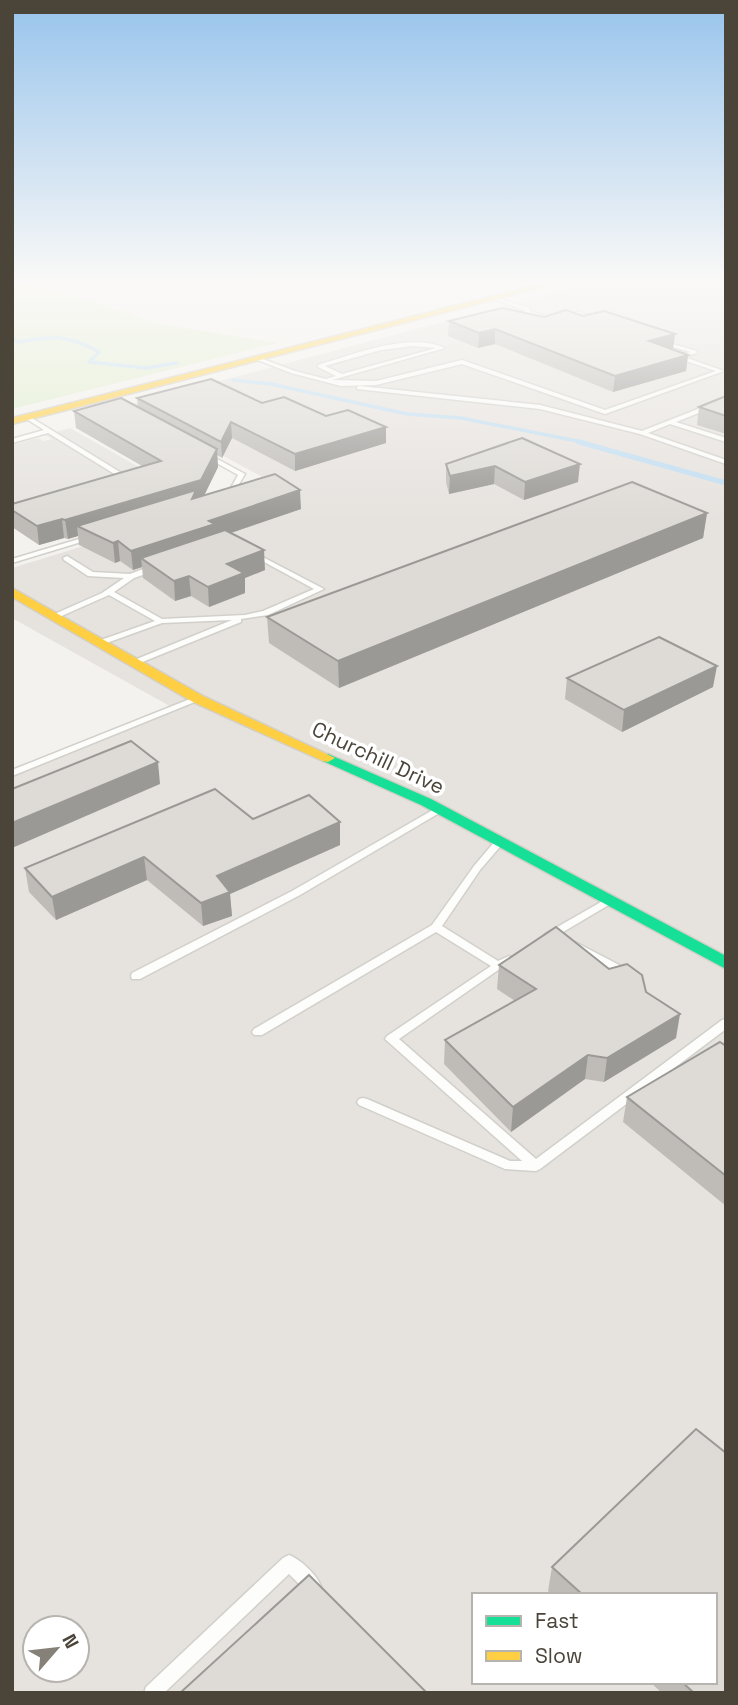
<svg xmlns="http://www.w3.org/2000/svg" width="738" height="1705" viewBox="0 0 738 1705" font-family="'Space Grotesk',sans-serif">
<rect width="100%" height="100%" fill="#f4f2ee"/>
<path fill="#e6e2de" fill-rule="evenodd" d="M590,283h136v1410h-714v-925l163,-59 -163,-91v-50l267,-82 -150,-81zM474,1595h241v87h-241zM35,1628h42v42h-42z"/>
<path fill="#e1eecf" d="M12,283h21l127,41 117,19 -265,66z"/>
<g fill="#e6e3df">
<path d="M70,428l74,42 -125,37 -7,-4v-58l26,-7 6,3 8,-2 -7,-4z"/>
<path d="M383,796l58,35 -8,6 11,7 -241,120 -20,-19 175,-101 -32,-20z"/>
</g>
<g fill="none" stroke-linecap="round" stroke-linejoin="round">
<g stroke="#c0ddf1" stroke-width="3.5">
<path d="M12,336l6,6c35,-6 49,-8 81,10l-10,10 57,6 31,-5"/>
<path d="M233,380l38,4 136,30 54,4 126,25"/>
</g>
<path stroke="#c0ddf1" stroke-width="5" d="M579,442l147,41"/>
<g stroke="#d2d0cb" stroke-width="3">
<g id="lane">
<path d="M493,297l37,11 -1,3 24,8 25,-7 21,7 -3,2 -18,-6 -25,8 -29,-10 1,-3 -32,-11z"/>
<path d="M661,341l36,10v2l-13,4 40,14 -119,43 -143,-50 -86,21 -35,1 -50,-13 -36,-14 5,-1 35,13 31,8 10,-3 -18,-9v-2c37,-11 90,-33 127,-17l-113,32 44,1 86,-21 143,50 111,-39 -39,-13v-2l13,-4 -29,-9zM413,346l23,2 -94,26 -17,-8 56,-16z"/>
<path d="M359,386l181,19 102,26 84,-33v4l-50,20 50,16v4l-56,-18 -22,9 78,27v4l-86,-30 -100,-25 -183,-20v-2z"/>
<path d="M27,415l101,62 1,1 -4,2h-4v-2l-73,-45 -36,10v-4l32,-9 -19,-12 -1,-1z"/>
<path d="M204,454h4l37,20 -13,22 -5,-1 11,-20 -34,-19z"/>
<path d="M89,536l3,2 -1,1 -79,24v-4z"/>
<path d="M253,552l71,37 -56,26 -27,4v3l-106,43 -4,-2 1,-2 100,-41 -70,3 -61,22 -4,-2 1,-2 57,-20 -46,-26 -52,23h-6l-1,-2 52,-23 22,-15 -36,-2 -24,-16 -1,-2 4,-2 26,16 37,2 21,-8h6v4l-23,8 -20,14 48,27 83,-4 18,-4 51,-22 -63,-34v-2z"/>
<path d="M195,697h3l4,2 -190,77v-6z"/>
<path d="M438,807l5,3 -2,2 -141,83 -160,84h-8l-1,-3 1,-3 160,-82z"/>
<path d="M499,839l5,3 -24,28 -38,56 56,35 11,-5 5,3 -115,80 137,120 186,-139 4,-1v10l-186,140 -4,2 -31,-2 -146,-64 -2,-3 2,-3 4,-1 4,1 143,62h12l-137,-122 2,-3 104,-70 -55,-34 -174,103h-8l-2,-3 2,-3 178,-104 42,-59 22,-26z"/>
<path d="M608,898l5,3 -1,2 -59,35 -4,1 -5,-3 1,-2z"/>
<path d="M575,942l52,27 1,3 -1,3h-8l-48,-28 -1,-2z"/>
<path d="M289,1555c12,5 27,19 32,31l-2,6 -6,2 -6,-2 -18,-18 -125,119h-20l2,-6 137,-129z"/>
</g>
</g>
<g stroke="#d3cfc5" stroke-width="3">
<path id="fast" d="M328,754l103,45 295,157v13l-305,-164 -98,-44 -2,-3z"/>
</g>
<g stroke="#d3cfc5" stroke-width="3">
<g id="slow">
<path d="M545,283h13l-546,141v-6z"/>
<path d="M12,588l191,108 132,62 -7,4 -5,-1 -130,-59 -181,-105z"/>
</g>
</g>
<use href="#lane" fill="#fdfdfc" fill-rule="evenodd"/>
<use href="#fast" fill="#16e098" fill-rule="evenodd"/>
<use href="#slow" fill="#ffcf43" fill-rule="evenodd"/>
</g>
<g fill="#bfbcb8">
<path d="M583,316l92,18 -2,15 15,6 -2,16 -73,21 -118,-48 -17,4 -30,-12 1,-15z"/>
<path d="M726,396v38l-29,-9 2,-18z"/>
<path d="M137,398l125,5 124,24v16l-91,28 -63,-33 -10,20 -5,-3 1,12 -14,28 97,14 -70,24 34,37 -20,8v15l-36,14 -18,-11 -16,5 -32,-23 -1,-11 -9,3 -13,-9 -5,2 -36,-18 -1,-9 -10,3 -4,-1 -25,7 -27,-18v-23l130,-38 -66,-38 -2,-17 64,-4z"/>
<path d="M522,438l56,44 -54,18 -30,-16 -45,10 -3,-12v-18z"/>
<path d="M707,513l-4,25 -364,150 -70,-45 -2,-26z"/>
<path d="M567,678l146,9 -91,45 -57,-33z"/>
<path d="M253,819l87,3v23l-110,49 2,22 -29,10 -56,-46 -91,40 -27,-28 -4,-24z"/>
<path d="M499,965l110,4 37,23 30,46 -72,44 -19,-3 -74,53 -67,-68 1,-24 70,-39 -18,-12z"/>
<path d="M726,1046v160l-103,-84 4,-25z"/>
<path d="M696,1429l30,24v240h-64l-12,-11h65v-87h-163l-4,-4 4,-24z"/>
</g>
<g fill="#9b9996">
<path d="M495,329v15l-17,4 1,-15z"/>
<path d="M675,334l-2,15 -24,-8z"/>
<path d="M688,355l-2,16 -73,21 2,-16z"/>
<path d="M231,422l1,16 -10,20 -1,-16z"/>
<path d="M386,427v16l-91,28v-17z"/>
<path d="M217,449l1,18 -15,31 -126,28 1,10 -10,3 -3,-19z"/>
<path d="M580,464l-2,18 -54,18 1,-18z"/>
<path d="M495,466l-1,18 -45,10 1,-18z"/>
<path d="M300,490l1,19 -85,29 -75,20 1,9 -9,3 -2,-19 78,-30z"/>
<path d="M707,513l-4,25 -364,150 -1,-27z"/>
<path d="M62,519l2,19 -25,7 -2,-19z"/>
<path d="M118,541l2,20 -5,2 -2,-20z"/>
<path d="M264,550l1,20 -20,8v15l-36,14 -1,-20 19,-23z"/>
<path d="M189,576l2,20 -16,5 -1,-20z"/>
<path d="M717,666l-4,21 -91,45 2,-22z"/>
<path d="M158,762l2,22 -148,64v-25z"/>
<path d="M340,822v23l-110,49 2,22 -29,10 -2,-23 16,-27z"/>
<path d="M144,857l3,23 -91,40 -4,-23z"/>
<path d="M680,1014l-4,24 -72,44 3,-24z"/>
<path d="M588,1055l-3,24 -74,53 2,-25z"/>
</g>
<g fill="#dedbd6" stroke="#9b9996" stroke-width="2">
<path d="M502,308l42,9 22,-7 17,6 21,-5 71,23 -26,7 39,14 -73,21 -120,-47 -16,4 -30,-12z"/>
<path d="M211,379l51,24 22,-6 42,19 22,-6 38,17 -91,27 -64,-32 -10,20 -84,-44z"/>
<path d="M726,396v20l-27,-9z"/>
<path d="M121,398l96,51 -16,31 -136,40 -3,-1 -25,7 -25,-16v-6l149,-43 -87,-50z"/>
<path d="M522,438l58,26 -55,18 -30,-16 -45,10 -4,-12z"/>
<path d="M275,474l25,16 -91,31 6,3 -84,27 -13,-10 -5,2 -36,-17 119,-36 -4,9z"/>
<path d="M632,482l75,31 -369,148 -71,-44z"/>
<path d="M225,530l39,20 -37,14 17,9 -36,14 -19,-11 -15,5 -33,-23z"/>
<path d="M659,637l58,29 -93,44 -57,-32z"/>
<path d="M131,741l27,21 -146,61v-34z"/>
<path d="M215,789l38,30 56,-24 31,27 -123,54 13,16 -29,11 -57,-46 -92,40 -27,-29z"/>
<path d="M556,927l53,42 18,-5 15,11 4,17 34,22 -73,44 -19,-3 -75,52 -68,-67 91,-51 -37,-24z"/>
<path d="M720,1042l6,4v130l-99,-79z"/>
<path d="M696,1429l30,24v240h-32l-12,-11h33v-87h-132l-31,-28z"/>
<path d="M309,1575l118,118h-247z"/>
</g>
<linearGradient id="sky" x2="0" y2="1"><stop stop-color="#98c4ec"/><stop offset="0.54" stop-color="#faf9f7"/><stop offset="1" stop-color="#faf9f7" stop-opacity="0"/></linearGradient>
<rect width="738" height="522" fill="url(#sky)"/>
<g text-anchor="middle" stroke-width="7" stroke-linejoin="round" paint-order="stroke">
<g font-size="21" fill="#4b4439" stroke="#fff">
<text transform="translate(378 758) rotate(25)" y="7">Churchill Drive</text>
</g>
</g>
<rect width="738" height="1705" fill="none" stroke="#4b4439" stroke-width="28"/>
<rect x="472" y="1593" width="245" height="91" fill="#ffffff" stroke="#b7b4b0" stroke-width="2"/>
<rect x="486" y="1616" width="35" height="10" fill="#16e098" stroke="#b7b4b0" stroke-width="2"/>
<text x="535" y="1628" font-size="21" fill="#4b4439">Fast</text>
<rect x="486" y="1651" width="35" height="10" fill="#ffcf43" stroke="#b7b4b0" stroke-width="2"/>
<text x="535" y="1663" font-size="21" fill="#4b4439">Slow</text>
<g transform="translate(56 1649) rotate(62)"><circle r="33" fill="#ffffff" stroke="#b7b4b0" stroke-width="2"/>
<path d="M0-5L12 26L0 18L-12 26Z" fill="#868178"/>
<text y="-10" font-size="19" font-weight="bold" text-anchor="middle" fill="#4b4439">N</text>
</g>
</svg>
